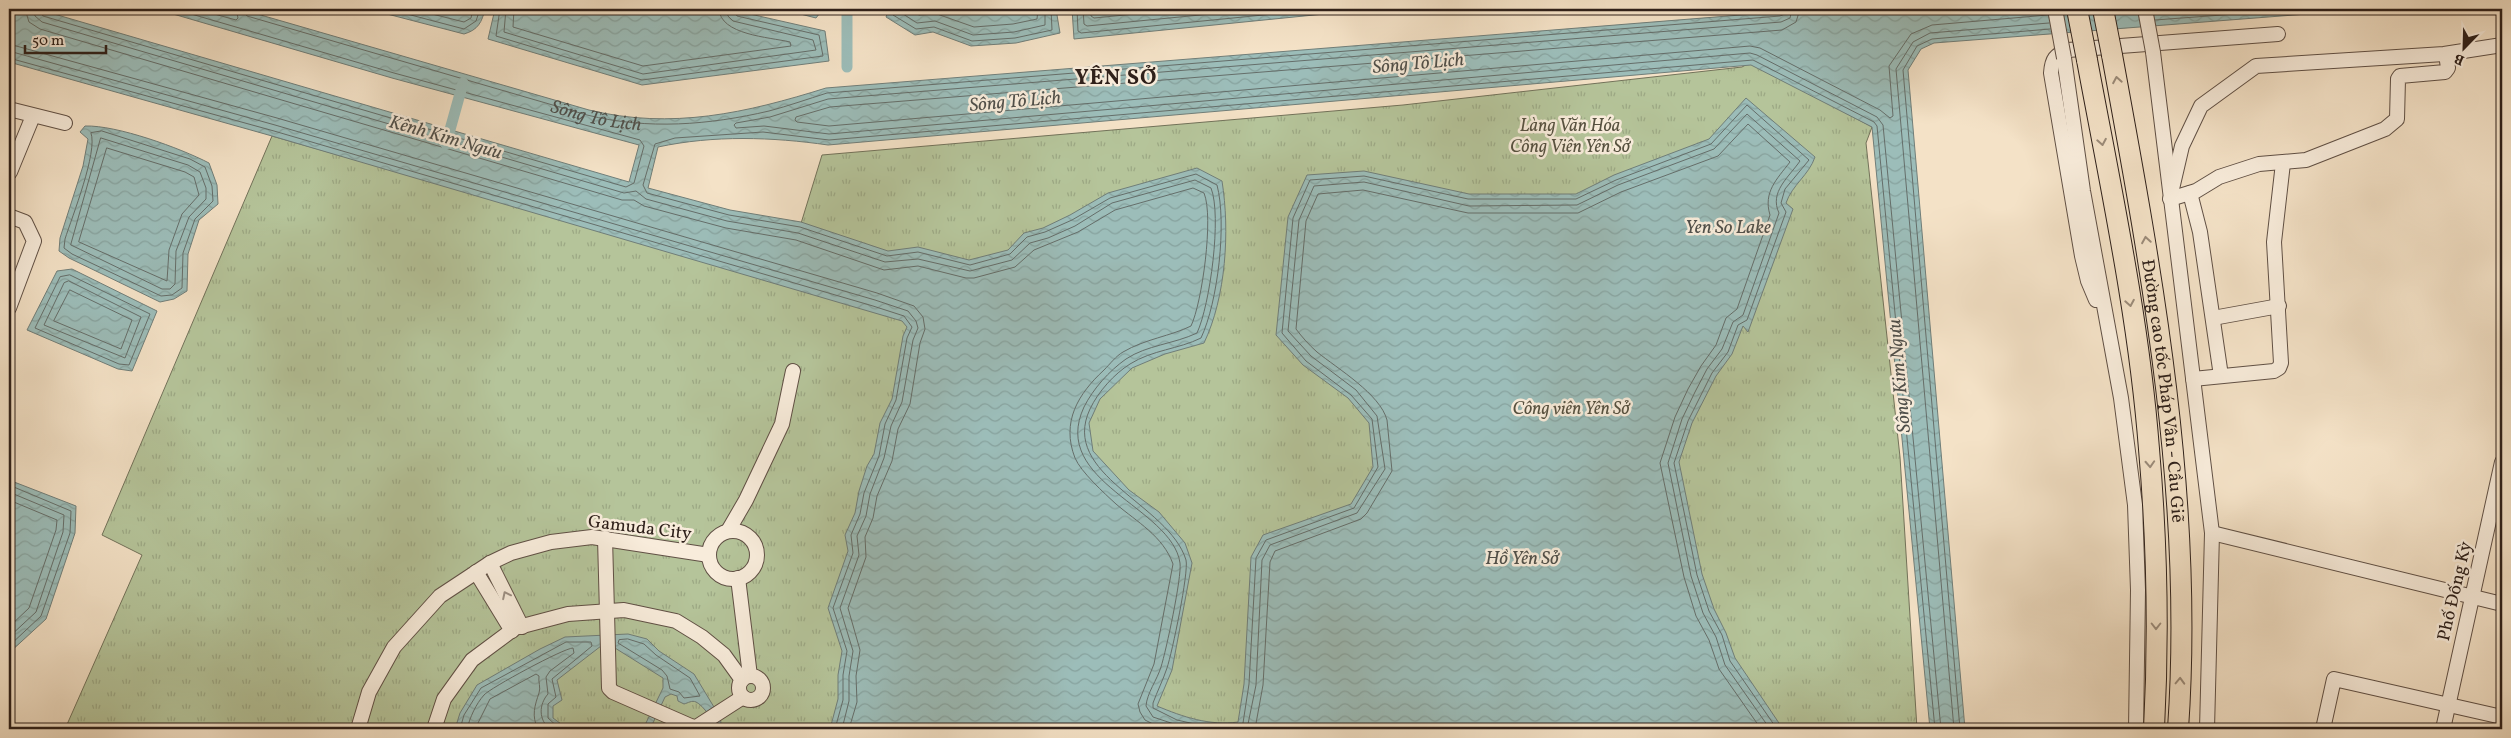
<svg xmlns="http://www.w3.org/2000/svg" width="2511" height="738" viewBox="0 0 2511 738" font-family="Vollkorn,serif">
<defs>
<pattern id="grass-tufts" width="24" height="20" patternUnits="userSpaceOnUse" patternTransform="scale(1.25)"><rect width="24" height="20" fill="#b5c49a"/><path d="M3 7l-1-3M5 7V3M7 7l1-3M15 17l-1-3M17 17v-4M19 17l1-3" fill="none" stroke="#9ca884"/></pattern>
<pattern id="water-waves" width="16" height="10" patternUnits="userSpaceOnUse" patternTransform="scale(1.25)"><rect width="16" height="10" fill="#9cbdb9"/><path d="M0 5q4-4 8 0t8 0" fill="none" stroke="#87a29e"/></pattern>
</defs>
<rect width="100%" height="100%" fill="#f4e2c7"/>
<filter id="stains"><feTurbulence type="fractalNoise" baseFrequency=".004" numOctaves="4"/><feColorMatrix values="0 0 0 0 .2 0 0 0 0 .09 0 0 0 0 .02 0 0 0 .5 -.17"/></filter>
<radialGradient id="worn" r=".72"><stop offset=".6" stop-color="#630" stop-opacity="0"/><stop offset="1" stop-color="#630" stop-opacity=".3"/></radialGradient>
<path fill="url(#grass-tufts)" stroke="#72725a" d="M1751,62l121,65 -6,16 34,314 17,272h-1852l77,-174 -40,-20 170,-399 511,146 39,-127 581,-50 339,-38z"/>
<g fill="url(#water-waves)" stroke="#707e79">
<path d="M9,9h28l592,173 10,-37 -247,-67 -236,-69h84l349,101c83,20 157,3 237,-22l990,-79h555l-437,34 -13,6 -13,21 57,659h-35l-58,-602 -121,-62 -923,80c-56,-8 -114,-10 -170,2l-10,41 82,22 71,12 87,29 30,-4 51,13 39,-10 16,-17 19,-5 27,-13 38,-22 89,-25 25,13c8,50 4,116 -18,162l-39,11 -33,14 -32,31 -11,24 4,28 36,39 30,22 26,31 7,20 -20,107 -15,36c26,11 53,20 81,16l6,-38 7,-127 12,-22 88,-31 22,-37 -4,-44 -21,-25 -45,-33 -27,-30 12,-118 19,-42 57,-4 105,23h107l38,-19 95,-36 37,-41 69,59c-6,18 -23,28 -29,46l7,6 -45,123 -5,-6 -11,28 -16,22 -24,47 -13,39 23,112 12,35 12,24 9,25 48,71h-953l8,-30v-24l4,-24 -14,-43 20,-57 -3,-16 10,-22 4,-22 8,-25 7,-12 6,-31 12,-24 11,-63 4,-9 -5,-6 -630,-185 -263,-74z"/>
<path d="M368,9h117c-3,13 -7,21 -21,25z"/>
<path d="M495,9h233l97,22 4,30 -187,24 -154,-46z"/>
<path d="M781,9h42l-7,9z"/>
<path d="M889,9h167l4,24 -44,10 -45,3 -38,-14 -18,3 -29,-18z"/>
<path d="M1072,9h302l-300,30z"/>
<path d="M85,126c32,-1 95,22 124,37l8,22 1,19 -19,16 -11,34 -1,37 -13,8 -14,3 -91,-44 -10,-7 1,-13 23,-72 5,-27 -8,-7z"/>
<path d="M72,269l85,42 -25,60 -14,-2 -91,-39 30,-59z"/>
<path d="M9,480l67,26 -1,27 -29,86 -37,34z"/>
<path d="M628,634l19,5 12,12 35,23 26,43 2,12h-7c0,-7 -12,-24 -19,-27 -4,-2 -8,1 -12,2l-6,-3 -1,-5 -6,-2 -6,3 -13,28 1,4h-10l20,-41v-10l-48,-30 -14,-2 -44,34 5,20 -9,6v12l15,11h-113l5,-16 17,-28 63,-36 25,-12z"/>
</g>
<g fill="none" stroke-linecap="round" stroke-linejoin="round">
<g stroke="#656e6a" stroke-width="1">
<path d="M25,9l4,13 11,7 582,171h12l10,6 82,22 70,12 88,30 34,-4 48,12h8l41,-11 19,-17 44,-18 37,-22 78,-22 11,5c10,24 -2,110 -13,133 -20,10 -46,13 -68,26 -7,4 -13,12 -19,18 -26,24 -43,52 -29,88 6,14 29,35 41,46 21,18 47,32 57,60l-19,100 -16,40 2,8 5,8 18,9"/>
<path d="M33,9l2,7 7,6 582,171 12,-2 10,8 81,22 71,12 87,29 33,-3 52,12 42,-11 18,-17 18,-5 27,-12 37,-23 83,-23 16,8c11,28 -1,117 -14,145 -23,11 -50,12 -71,26 -17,12 -33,30 -42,48 -35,75 88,100 96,156 2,14 -14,88 -19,104 -4,13 -14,26 -15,39l7,11 36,12"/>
<path d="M39,9l4,7 583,171 8,-4 10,-37 -4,-6 -246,-67 -220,-64"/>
<path d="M196,9l40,11 2,-2 -2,-9"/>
<path id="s1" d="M242,9l5,7 340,99c61,15 122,10 182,-4 19,-5 39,-12 58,-18l953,-77 5,-2 1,-5"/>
<path d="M388,9l76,20 12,-8 4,-12"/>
<path d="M412,9l52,13 7,-4 2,-9"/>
<path d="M500,9l-4,27 146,44 181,-24 -4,-21 -82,-19 -4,-7"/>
<path d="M506,9l-2,23 139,42 173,-24 -3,-10 -80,-19 -5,-5 -2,-7"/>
<path d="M514,9l-1,18 130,39 148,-20 -1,-4c-21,-5 -70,-7 -71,-33"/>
<path d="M893,9v6l23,14 18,-2 38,14 43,-3 37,-8 -1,-21"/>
<path d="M899,9l1,3 17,11 18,-2 38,14 41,-3 31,-7v-16"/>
<path d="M909,9l10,6 18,-1 37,13 39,-3 24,-5 1,-10"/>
<path d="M1077,9l1,22 3,2 243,-24"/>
<path d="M1083,9l1,15 3,2 175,-17"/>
<path d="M1091,9v7l3,2 93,-9"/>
<path d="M1792,9l-2,9 -9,4 -953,77 -58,18 -34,6 -2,2 2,3 28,-2 65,8 921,-81 7,2 120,62 6,8 58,604"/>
<path d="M1800,9l-4,13 -14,8 -952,77 -34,10 -1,3 2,2 32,4 921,-80 10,2 120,62 10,8 3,-2 -4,-50 22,-32 21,-9 116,-10"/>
<path d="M2154,14l67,-5"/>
<path d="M2155,20l148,-11"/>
<path d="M9,44l268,74 600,175 37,13 9,11 2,12 -5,14 -10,61 -12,25 -6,32 -15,35 -4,22 -8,19 1,20 -18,51 12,42 -4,26 1,26 -8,27"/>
<path d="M9,51l266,74 600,175 33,11 8,10 2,7 -5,12 -11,62 -11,24 -7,32 -14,36 -4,22 -9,20 2,19 -19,53 13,43 -4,25v25l-7,28"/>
<path d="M9,58l265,73 599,175 31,10 8,11 -5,11 -11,62 -11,24 -6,32 -15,37 -4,21 -9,21 2,18 -20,55 14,43 -4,24v25l-8,29"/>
<path d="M102,131l88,28 15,8 7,19 1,15 -18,18 -12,34 -1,35 -10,7 -11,1 -89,-42 -8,-6 1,-9c7,-22 33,-87 26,-106z"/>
<path d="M101,138l87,27 12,7 6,16v11l-17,18 -13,34 -1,33 -5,5h-8l-91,-44z"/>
<path d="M107,148l78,24 9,5 5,18 -17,19 -13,36 -2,31 -88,-39z"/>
<path d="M70,275l80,39 -21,51 -10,-1 -84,-36 25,-51z"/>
<path d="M69,281l72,36 -16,41 -81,-33 20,-42z"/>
<path d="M70,290l62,30 -11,29 -67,-28z"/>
<path d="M9,485l62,26 -1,22 -29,83 -32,30"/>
<path d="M9,492l55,23 -1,17 -27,80 -27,25"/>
<path d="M9,500l48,20 -1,10 -27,78 -20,19"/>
<path d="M628,639l16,5 12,11 34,23 10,18 -16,2 -5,-6 -9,-3 -3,-13 -5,-6 -44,-27 1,-3z"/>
<path d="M460,729l4,-14 17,-27 85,-46h25l1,4 -40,33 4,18 -8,7v14l12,11"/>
<path d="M467,729c3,-12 9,-25 17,-34 6,-7 80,-47 89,-47l1,5 -24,18 -4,6 2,17c-9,10 -10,26 2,35"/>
<path d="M475,729l15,-30 46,-25 3,2c-1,5 2,12 0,17 -4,12 -8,23 -1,36"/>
<path d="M1217,729l-40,-9 -24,-12v-5c4,-11 10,-23 14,-35 5,-15 22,-96 19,-108 -17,-56 -127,-85 -96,-151 8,-17 24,-35 40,-45 22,-14 49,-15 71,-26 17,-36 26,-115 16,-153l-21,-11 -86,24 -38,22 -27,12 -18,5 -17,17 -40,11 -52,-13 -31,4 -87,-29 -71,-12 -82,-22 -4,-8 12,-41 20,-6 88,-6 66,8 924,-80 121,62 3,4 58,603"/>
<path d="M1225,729l14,-2 4,-4 6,-39 7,-126 10,-18 88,-32 24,-41 -6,-48 -21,-24 -45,-34 -24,-28 11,-115 17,-38 54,-4 104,23h108l40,-19 95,-36 36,-39 62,55 -24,29 -4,14 5,9 -39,108 -9,5 -10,27 -16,21 -24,48 -14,42 23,112 12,36 13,24 8,26 47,68"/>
<path d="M1247,729l9,-44 6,-125 8,-15 87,-32 28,-44 -8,-53 -21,-26 -45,-34 -23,-25 11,-111 15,-34 50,-4 105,24 108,-1 41,-20 96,-36 33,-35 53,47c-11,16 -31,31 -21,52l-36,102 -10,7 -11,27 -15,20 -12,23 -13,27 -14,44 23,113 12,37 13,24 9,28 45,64"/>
<path d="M1255,729l8,-44 7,-123 5,-11 86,-32 6,-6 25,-42 -5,-51c-7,-26 -49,-51 -70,-68 -8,-7 -15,-15 -21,-23l10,-108 12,-27 45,-4 105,23h110l43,-21 97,-36 30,-32 42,38c-13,17 -27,30 -20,53l-33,94 -11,9 -10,27 -15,21 -13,23 -13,28 -15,46 24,114 12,39 13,24 10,29 42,60"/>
<path d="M1954,729l-58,-660 17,-27 17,-9 119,-10"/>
<path d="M1960,729l-57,-659 14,-24 15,-7 118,-10"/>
</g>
<g stroke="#9cbdb9" stroke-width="11">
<path d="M847,67v-58"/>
<path d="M446,144l17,-61"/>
</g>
<g stroke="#605045" stroke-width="16">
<g id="minor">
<path d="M2153,52l59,481 -5,196"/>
<path d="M2064,58l19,133 38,207 14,107 3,85 -2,139"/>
<path d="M9,109l56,14"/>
<path d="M10,172l23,-56"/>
<path d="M2172,189l10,-43 19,-40 55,-40 188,-12 58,-9"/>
<path d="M2190,193l10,39 21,144"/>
<path d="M2170,199l26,-8 23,-14 40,-13 47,-4 79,-31 12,-10 1,-40 2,-3 45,-4 3,-4 -2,-14"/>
<path d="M9,216l16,6 9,19 -25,67"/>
<path d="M2096,300l-8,-19 -6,-25 -31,-183c1,-14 4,-18 17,-23l210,-16"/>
<path d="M2213,318l66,-12"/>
<path d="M2193,379l81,-8 5,-3 2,-5 -7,-121 9,-79"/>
<path d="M728,531l18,-31 36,-76 11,-53"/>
<circle cx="733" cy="555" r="24"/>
<path d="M2212,533l290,71"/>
<path d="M605,538l4,150 4,4 80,35 5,-1 45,-29"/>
<path d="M490,563l32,64"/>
<path d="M476,572l36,59"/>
<path d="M738,578l12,98"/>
<circle cx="751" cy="688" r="12"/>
<path d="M358,729l11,-37 25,-45 46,-51 50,-33 21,-10 40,-11 41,-5 117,18"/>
<path d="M434,729l10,-30 28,-39 43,-32 53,-14 56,-4 52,11 26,16 22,18 18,25"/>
<path d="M2323,729l11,-50 168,38"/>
<path d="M2443,729l59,-267"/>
</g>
</g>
<g stroke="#2e201a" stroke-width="22">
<g id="highway">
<path id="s2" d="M2112,55c41,223 82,447 66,674"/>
<path d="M2087,60c24,129 52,259 62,389 8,93 10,187 5,280"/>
</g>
</g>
<use href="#minor" stroke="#f8ecdb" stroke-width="14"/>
<use href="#highway" stroke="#f4e2c7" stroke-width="20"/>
<g stroke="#605045" stroke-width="16" stroke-linecap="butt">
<g id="minor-bridge">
<path d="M2055,9l9,49"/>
<path d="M2145,9l8,43"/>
</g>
</g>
<g stroke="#2e201a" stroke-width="22" stroke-linecap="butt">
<g id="highway-bridge">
<path d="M2077,9l10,51"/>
<path d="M2103,9l9,46"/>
</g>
</g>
<use href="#minor-bridge" stroke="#f8ecdb" stroke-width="14"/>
<use href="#highway-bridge" stroke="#f4e2c7" stroke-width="20"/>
</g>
<defs><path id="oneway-chevron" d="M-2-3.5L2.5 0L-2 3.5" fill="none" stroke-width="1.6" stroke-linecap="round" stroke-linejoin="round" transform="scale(1.25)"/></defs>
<g stroke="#9b8b79">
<use href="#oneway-chevron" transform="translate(2117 80) rotate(-100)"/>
<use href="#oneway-chevron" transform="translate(2102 142) rotate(80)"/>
<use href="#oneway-chevron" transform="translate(2146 240) rotate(-99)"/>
<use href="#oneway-chevron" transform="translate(2130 303) rotate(80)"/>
<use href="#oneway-chevron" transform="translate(2150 464) rotate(87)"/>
<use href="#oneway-chevron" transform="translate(2156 626) rotate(90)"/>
<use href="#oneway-chevron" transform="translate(2180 681) rotate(-88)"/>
</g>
<use stroke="#9d9084" href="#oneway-chevron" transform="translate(506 595) rotate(-116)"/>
<g text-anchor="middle" stroke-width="5" stroke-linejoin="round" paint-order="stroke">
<g font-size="18" font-style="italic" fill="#565140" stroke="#f8ecdb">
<text x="1570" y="131">Làng Văn Hóa<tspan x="1570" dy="21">Công Viên Yên Sở</tspan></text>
<text x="1571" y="414">Công viên Yên Sở</text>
</g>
<g font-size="18" fill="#2e201a" stroke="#f8ecdb">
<text dy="6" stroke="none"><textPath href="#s2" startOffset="340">Đường cao tốc Pháp Vân - Cầu Giẽ</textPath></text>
<text transform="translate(640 527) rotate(7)" y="6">Gamuda City</text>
<text transform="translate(2454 591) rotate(-77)" y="6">Phố Đống Kỳ</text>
</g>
<g font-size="19" font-style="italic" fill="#4f4f4a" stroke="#f8ecdb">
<text transform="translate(1418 62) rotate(-5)" y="7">Sông Tô Lịch</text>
<text transform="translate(1015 100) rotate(-5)" y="7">Sông Tô Lịch</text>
<text dy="7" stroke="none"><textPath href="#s1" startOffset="372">Sông Tô Lịch</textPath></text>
<text transform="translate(446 136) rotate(16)" y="7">Kênh Kim Ngưu</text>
<text x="1728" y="233">Yen So Lake</text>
<text transform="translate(1898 376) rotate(-95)" y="7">Sông Kim Ngưu</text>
<text x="1522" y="564">Hồ Yên Sở</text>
</g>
<g font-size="22" font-weight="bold" letter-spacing="1" fill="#2e201a" stroke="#f8ecdb">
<text x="1116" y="84">YÊN SỞ</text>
</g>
</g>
<rect width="2511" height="738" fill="none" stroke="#f4e2c7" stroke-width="30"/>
<rect x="10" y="10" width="2491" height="718" fill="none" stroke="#2e201a" stroke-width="2.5"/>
<rect x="15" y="15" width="2481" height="708" fill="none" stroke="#2e201a"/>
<g transform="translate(2464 48) rotate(203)" stroke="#f8ecdb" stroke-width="4" paint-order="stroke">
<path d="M0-4L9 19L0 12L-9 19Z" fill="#2e201a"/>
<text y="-8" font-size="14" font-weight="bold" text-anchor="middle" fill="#2e201a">B</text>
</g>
<path d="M25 45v8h81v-8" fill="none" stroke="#2e201a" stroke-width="2.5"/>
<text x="32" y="45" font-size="15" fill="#2e201a" stroke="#f8ecdb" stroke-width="4" paint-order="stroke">50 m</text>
<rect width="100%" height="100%" filter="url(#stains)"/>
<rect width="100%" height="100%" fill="url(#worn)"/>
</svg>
